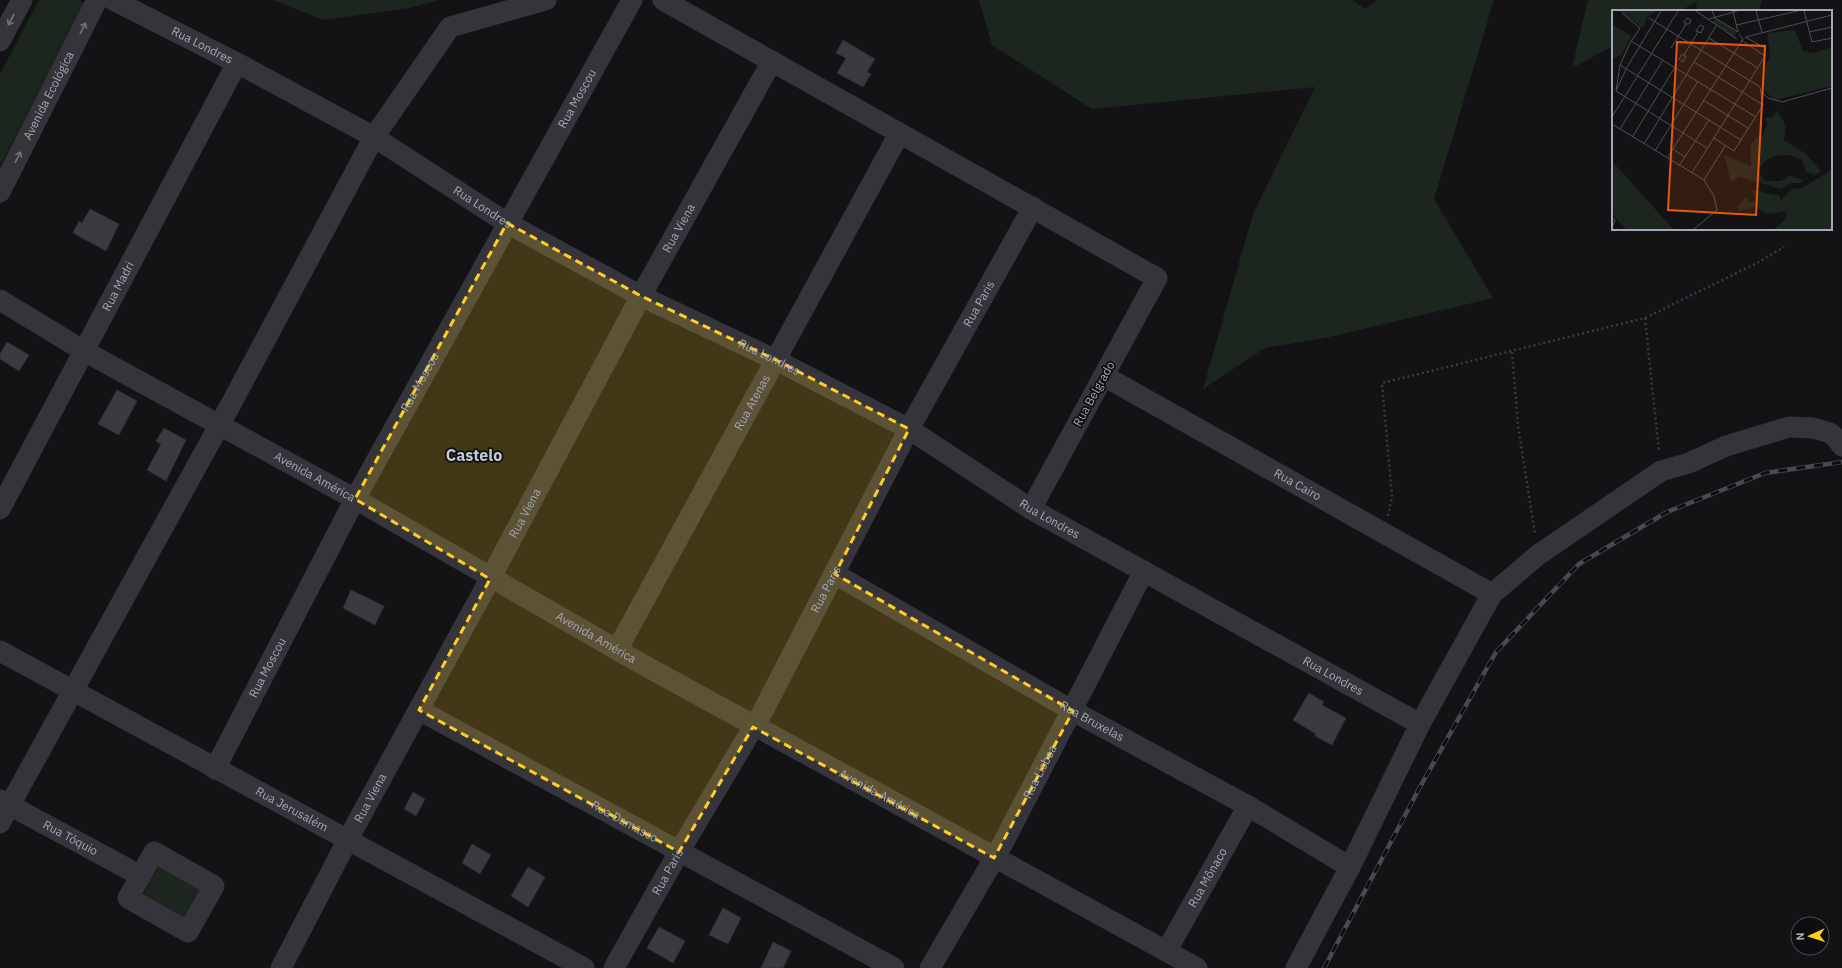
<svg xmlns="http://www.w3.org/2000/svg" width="1842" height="968" viewBox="0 0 1842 968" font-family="'IBM Plex Sans',sans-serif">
<rect width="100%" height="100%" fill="#131315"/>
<g fill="#1d251f">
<path d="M39,0h38l8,3 -85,163v-92z"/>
<path d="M273,0h167l-31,8 -86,12z"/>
<path d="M979,0h373l13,9 13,-9h116l-60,199 59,99 -168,40 -60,10 -62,41 50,-175 62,-127 -223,22 -100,-64z"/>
<path d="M1588,0h174l-3,11h-62l-1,-9 -16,9h-67v35l-41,22z"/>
<path d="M159,866l43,24 -17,30 -43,-24z"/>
</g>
<g fill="#3a3b40" stroke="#2d2d31">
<path d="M843,40l32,19 -8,13 4,2 -8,13 -26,-14 9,-15 -10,-5z"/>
<path d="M90,209l29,15 -13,27 -33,-18 6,-12 3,2z"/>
<path d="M7,342l22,13 -10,16 -19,-12v-5z"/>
<path d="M117,390l20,11 -18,34 -21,-11z"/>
<path d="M164,428l22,12 -20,41 -19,-11 14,-26 -5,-3z"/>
<path d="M351,590l33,16 -9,19 -32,-17z"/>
<path d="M1309,693l15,9 -2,3 24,13 -14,27 -17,-9 1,-2 -23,-14z"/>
<path d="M413,792l12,7 -9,17 -12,-7z"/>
<path d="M472,844l19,11 -11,19 -18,-11z"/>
<path d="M528,867l17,10 -17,30 -17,-11z"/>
<path d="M723,908l18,10 -13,26 -19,-9z"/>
<path d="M659,927l26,14 -12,22 -26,-15z"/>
<path d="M773,942l18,9 -8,17h-22z"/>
</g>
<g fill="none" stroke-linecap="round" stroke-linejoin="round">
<g stroke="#3a3b41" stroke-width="2.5" stroke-dasharray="2 3" stroke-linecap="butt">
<path d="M1645,318l14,134"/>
<path d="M1512,352l6,74 17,108"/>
<path d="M1388,516l4,-19 -10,-114 263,-65 112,-55 27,-16"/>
</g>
<g stroke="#34343a" stroke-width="21">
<path id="s1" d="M113,0l124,63 137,74 133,86 134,73 135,64 133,69 122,80 389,215"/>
<path d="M663,0l494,278 -126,231"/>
<path d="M0,41l22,-41"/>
<path id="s2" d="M0,192l97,-192"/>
<path id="s3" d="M0,300l84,51 271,148 285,164 557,305"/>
<path id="s4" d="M1104,376l388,218"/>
<path id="s5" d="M0,509l237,-446"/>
<path id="s6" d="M835,574l238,137 175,95 102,61"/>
<path id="s7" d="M617,650l282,-516"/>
<path id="s8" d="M0,651l584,317"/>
<path id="s9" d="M419,710l475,258"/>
<path id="s10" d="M215,769l140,-270 277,-499"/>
<path id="s11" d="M0,800l141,76"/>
<path d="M0,823l231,-419 143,-267 76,-110 96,-27"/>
<path d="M154,852l60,34 -26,46 -60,-34z"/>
<path id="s12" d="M1167,950l81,-144"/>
<path id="s13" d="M281,968l66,-127 143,-262 151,-283 131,-235"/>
<path id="s14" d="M614,968l65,-116 84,-141 146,-282 124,-222"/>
<path id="s15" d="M930,968l72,-123 142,-274"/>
<path d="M1296,968l54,-101 70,-143 72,-130 46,-39 123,-84 28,-8 37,-17 63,-19 24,1 17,5 6,5 6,8"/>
</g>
<g stroke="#484a51" stroke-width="4.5">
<path id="rail" d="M1324,968l96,-181 76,-135 83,-88 88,-52 98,-39 77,-11"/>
</g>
<use href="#rail" stroke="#0e0e10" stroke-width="3" stroke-dasharray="9" stroke-linecap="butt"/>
</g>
<defs><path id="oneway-shaft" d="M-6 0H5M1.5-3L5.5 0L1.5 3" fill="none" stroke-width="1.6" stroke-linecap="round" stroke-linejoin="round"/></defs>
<g stroke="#71737f">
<use href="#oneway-shaft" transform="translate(11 20) rotate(118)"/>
<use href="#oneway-shaft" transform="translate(83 28) rotate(-63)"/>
<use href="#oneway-shaft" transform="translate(18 157) rotate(-63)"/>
</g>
<path fill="#ffce21" fill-opacity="0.2" stroke="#ffce21" stroke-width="3" stroke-dasharray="8 5" stroke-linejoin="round" d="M507,223l134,73 135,64 133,69 -74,145 238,137 -79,147 -241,-131 -74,125 -260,-142 71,-131 -135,-80z"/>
<g text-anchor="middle" stroke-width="3.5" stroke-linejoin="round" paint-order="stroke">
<g font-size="12" fill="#a3a7b7" stroke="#0e0e10">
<text dy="4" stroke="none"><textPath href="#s1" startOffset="100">Rua Londres</textPath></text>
<text dy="4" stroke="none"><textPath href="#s2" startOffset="108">Avenida Ecológica</textPath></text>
<text dy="4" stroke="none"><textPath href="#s10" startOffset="762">Rua Moscou</textPath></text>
<text dy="4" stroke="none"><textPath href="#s1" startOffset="424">Rua Londres</textPath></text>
<text dy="4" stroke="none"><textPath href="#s13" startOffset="840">Rua Viena</textPath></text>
<text dy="4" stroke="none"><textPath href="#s5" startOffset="252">Rua Madri</textPath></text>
<text dy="4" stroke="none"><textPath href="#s14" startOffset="758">Rua Paris</textPath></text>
<text dy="4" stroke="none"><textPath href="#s1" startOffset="748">Rua Londres</textPath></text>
<text dy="4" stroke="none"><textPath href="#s10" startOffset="438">Rua Moscou</textPath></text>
<text transform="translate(1094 394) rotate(-61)" y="4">Rua Belgrado</text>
<text dy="4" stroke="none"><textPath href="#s7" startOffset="282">Rua Atenas</textPath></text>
<text dy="4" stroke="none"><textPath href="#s3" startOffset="361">Avenida América</textPath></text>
<text dy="4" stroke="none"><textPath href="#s4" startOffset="222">Rua Cairo</textPath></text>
<text dy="4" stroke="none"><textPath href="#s13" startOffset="516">Rua Viena</textPath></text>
<text dy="4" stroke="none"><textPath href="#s1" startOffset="1072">Rua Londres</textPath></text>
<text dy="4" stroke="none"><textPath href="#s14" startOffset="434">Rua Paris</textPath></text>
<text dy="4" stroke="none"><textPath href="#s3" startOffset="685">Avenida América</textPath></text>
<text dy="4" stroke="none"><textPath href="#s10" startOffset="114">Rua Moscou</textPath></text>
<text dy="4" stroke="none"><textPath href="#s1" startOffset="1396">Rua Londres</textPath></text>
<text dy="4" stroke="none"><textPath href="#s6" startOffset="296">Rua Bruxelas</textPath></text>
<text dy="4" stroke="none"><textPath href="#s15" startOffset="225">Rua Lisboa</textPath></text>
<text dy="4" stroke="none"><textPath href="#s3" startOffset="1009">Avenida América</textPath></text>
<text dy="4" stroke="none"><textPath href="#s13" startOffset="192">Rua Viena</textPath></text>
<text dy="4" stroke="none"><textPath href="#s8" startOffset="332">Rua Jerusalém</textPath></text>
<text dy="4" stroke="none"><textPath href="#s9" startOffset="234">Rua Damasco</textPath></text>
<text dy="4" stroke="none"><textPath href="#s11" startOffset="80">Rua Tóquio</textPath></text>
<text dy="4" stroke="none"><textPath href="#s14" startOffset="110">Rua Paris</textPath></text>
<text dy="4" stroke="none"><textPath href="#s12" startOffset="83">Rua Mônaco</textPath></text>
</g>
<g font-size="16" font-weight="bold" fill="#c5c7d2" stroke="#0e0e10">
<text x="474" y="461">Castelo</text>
</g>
</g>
<g transform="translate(1612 10)">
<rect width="220" height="220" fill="#131315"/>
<path d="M8,1h37l-10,6 -4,11zM103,8l21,14 -1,5 -23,-15zM0,14l19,12 -9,18 -10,6zM183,20l8,21 10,2 19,-6v39l-57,14 -11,-9 -2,-7v-8l8,-21 -3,-22zM165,100l9,16 -2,14 22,14 15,17 -6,4 -9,-3 -4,-12 -13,-5 -14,1 -9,4 -8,11 3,5 5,5h15l8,-5 14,4 -2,3h-10l-10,6 -41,-12 -9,5 -7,-27 27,11 -1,-20 6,-9 7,-2 4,-11 -2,-6 8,-1zM0,151l61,68h-47l-10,-11 -4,-5zM220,160v59h-57l10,-10 1,-8 -18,3 -13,-7 -16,4 -1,-5 8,-9 3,5 8,-1 -6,-11 30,6 -2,6 14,-14 7,1z" fill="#1d251f"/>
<path fill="none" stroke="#4d4e56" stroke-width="1" d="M84,1l41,28M100,1l3,7 23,14M121,1l5,21M144,1l6,21M192,1l8,31 20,-4M37,8l111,69 3,18 -29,46 -20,-13M97,9l28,-8M88,15l4,2 -3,6 -5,-2zM124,15l62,-14M197,22l23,-5M134,27l86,-22M97,28l49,30M129,30l24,16M19,31l125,76M59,38l15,-24h3l2,-4 -4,-2 -3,4 2,2M70,44l4,2 -3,6 -4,-3zM72,45l14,-23M82,52l69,43M8,55l121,75M4,81l91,57M4,81l4,-26 10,-22 10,-15 -18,-15M4,81l10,-22 35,-58M150,82l6,6 14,4 50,-14M91,90l45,28M0,107l66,-106M0,114l92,56 10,16 3,14 -23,19M8,119l43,-69M21,126l42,-69M32,134l72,-118M61,139l12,8M43,141l43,-70M55,148l76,-119 -4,-5M67,156l30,-46M80,163l73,-117v-8l-20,-11M92,170l21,-34M0,208l3,2 -3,8"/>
<path fill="#e8590c" fill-opacity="0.15" stroke="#e8590c" stroke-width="2" d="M65,32l88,4 -9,169 -88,-5z"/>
<rect width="220" height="220" fill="none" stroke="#a3a7b7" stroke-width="2"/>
</g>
<g transform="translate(1810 936) rotate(267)"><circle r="19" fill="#0e0e10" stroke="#4a4b53"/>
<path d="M0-3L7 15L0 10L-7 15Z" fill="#ffce21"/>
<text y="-6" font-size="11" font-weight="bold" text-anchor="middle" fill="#a3a7b7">N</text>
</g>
</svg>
